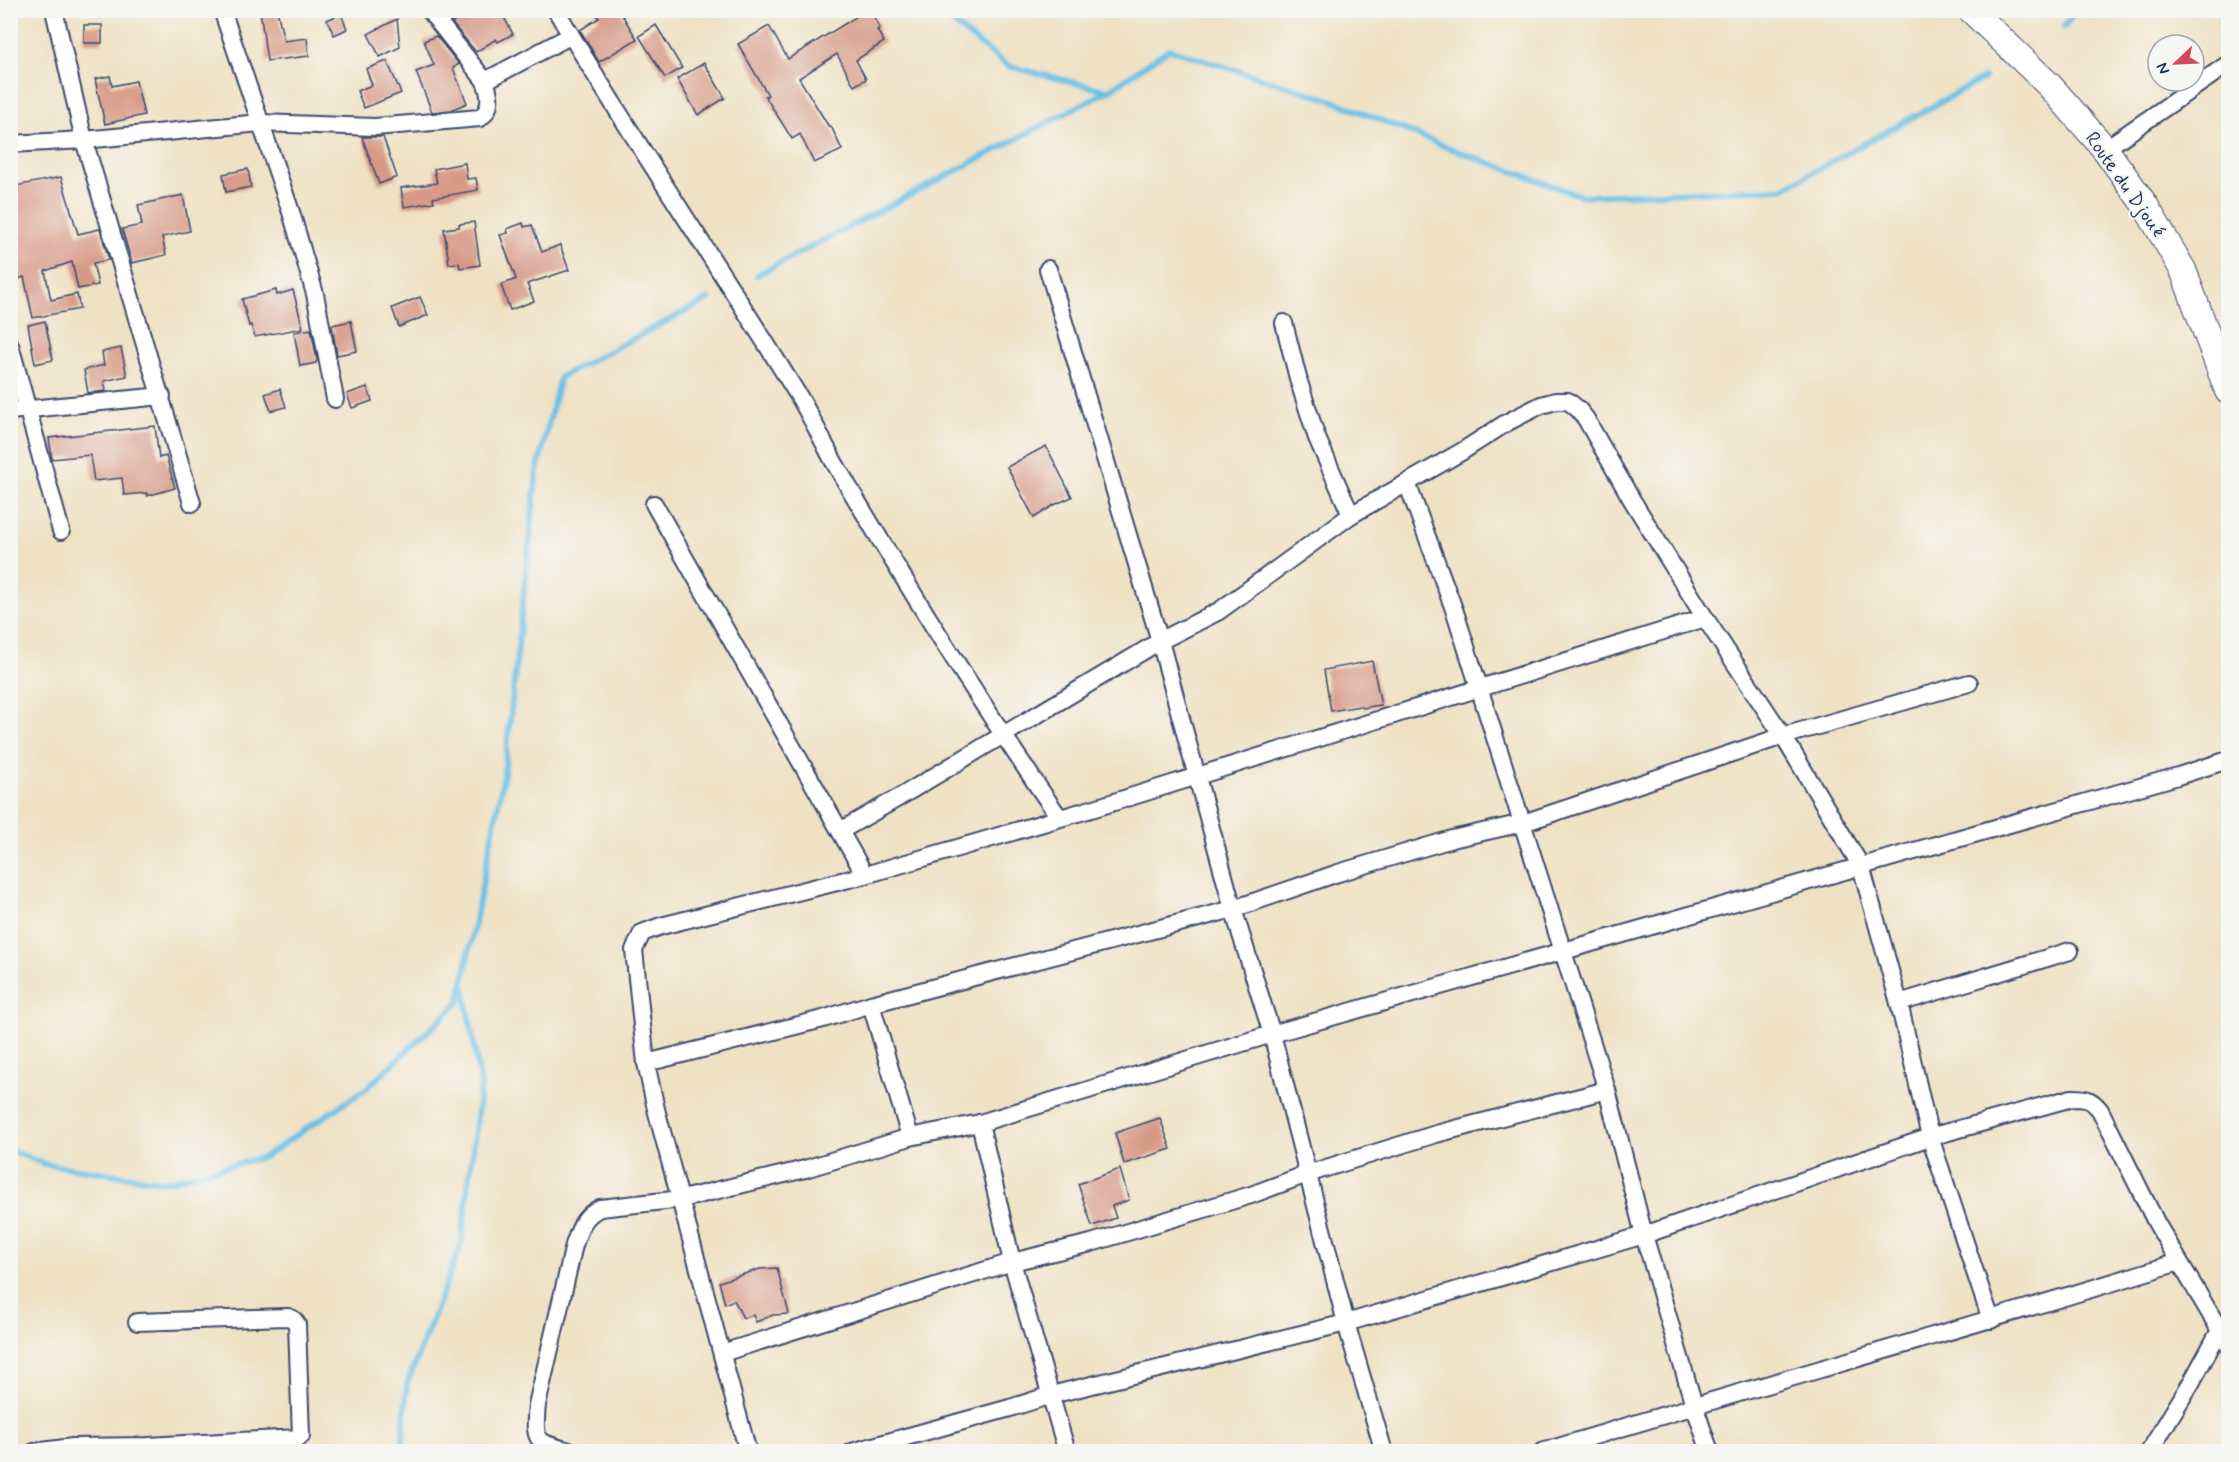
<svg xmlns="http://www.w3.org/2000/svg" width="2239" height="1462" viewBox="0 0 2239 1462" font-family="Mynerve,sans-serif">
<rect width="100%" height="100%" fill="#f6f6f2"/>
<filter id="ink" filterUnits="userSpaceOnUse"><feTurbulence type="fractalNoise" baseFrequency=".0167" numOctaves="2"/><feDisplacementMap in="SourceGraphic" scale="12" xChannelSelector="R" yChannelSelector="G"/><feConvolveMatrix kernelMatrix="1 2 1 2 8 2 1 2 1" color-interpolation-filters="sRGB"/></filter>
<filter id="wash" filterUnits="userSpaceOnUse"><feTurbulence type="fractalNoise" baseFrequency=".008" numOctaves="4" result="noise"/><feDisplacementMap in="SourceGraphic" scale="24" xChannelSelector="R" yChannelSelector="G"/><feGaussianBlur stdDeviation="1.35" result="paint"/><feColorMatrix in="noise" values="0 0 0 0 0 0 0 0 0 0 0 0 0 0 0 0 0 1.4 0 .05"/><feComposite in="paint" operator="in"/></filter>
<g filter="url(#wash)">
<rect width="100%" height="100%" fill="#efe1c3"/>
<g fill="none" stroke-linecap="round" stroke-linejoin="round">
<g stroke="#69c0e6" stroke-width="6">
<path d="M936,10l72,56 100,25"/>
<path d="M2064,27l12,-17"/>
<path d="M757,275l351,-184 61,-42 162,51 123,50 127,46 201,-7 202,-111"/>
<path d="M10,1150l34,14 121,18 99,-25 103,-69 92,-86 45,-227 33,-304 23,-94 149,-78"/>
<path d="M402,1452l5,-68 54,-139 20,-161 -17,-96"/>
</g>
</g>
<g id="blocks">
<g fill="#d79a87">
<path d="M260,10h17l7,31 23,-3 2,18 -42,5z"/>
<path d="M450,10h50l13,24 -15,8 -2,-3 -20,13 -24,-29 3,-2z"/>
<path d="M594,10h25l18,29 -38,23 -19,-32 19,-12z"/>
<path d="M867,10h3l10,18 -3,2 7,12 -28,18 10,19 -12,7 -17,-32 -38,24 30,49 2,-1 11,24 -28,13 -14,-29 -8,5 -27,-43 3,-1 -30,-51 31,-18 19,33z"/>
<path d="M341,14l6,15 -13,6 -7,-15z"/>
<path d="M397,19l3,28 -20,10 -12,-23z"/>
<rect x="84" y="25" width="18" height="18"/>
<path d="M656,25l26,43 -17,10 -26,-42z"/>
<path d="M436,36l23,28 -6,4 14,35 -16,7 -19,2 -16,-40 18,-7 -10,-24z"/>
<path d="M387,61l14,32 -37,15 -7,-17 15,-6 -6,-16z"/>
<path d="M704,63l21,35 -27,17 -21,-36z"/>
<path d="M110,76l2,10 24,-5 8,34 -39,9 -10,-45z"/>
<path d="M362,137h21l14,40 -18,7z"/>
<path d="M465,163l2,16 9,-1 2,12 -45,8 1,4 -30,5 -3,-19 36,-5 -3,-14z"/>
<path d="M248,169l3,18 -25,5 -3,-18z"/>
<path d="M61,177l17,57 22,-5 9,31 -16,3 5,22 -20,4 -6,-27 -27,9 6,29 26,-6 3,15 -47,9 -9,-41 -9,3 -5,-13v-80z"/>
<path d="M183,195l7,36 -28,6 4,18 -34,8 -10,-34 20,-4 -4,-20z"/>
<path d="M474,222l6,43 -20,3 -1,-5 -10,1 -5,-35 15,-2v-3z"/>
<path d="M523,223l1,4 8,-2 10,27 18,-7 9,25 -42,14 7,17 -24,9 -9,-25 15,-6 -16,-44 8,-2 -1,-4z"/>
<path d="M276,290l1,5 16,-5 10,38 -48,9 -4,-12 -2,1 -7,-27z"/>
<path d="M420,297l8,18 -29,12 -7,-19z"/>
<path d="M45,321l8,39 -18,4 -7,-39z"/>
<path d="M351,321l6,30 -20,4 -5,-30z"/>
<path d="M311,329l6,31 -1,3 -16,3 -6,-34z"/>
<path d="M121,348l6,28 -23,5 2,10 -18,2 -4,-23 20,-5 -2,-13z"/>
<path d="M367,387l5,14 -20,7 -5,-14z"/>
<path d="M280,389l6,18 -15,4 -6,-17z"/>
<path d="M155,426l4,32 7,-2 9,32 -28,8v-3l-23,2 -2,-17 -28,3 -4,-26 -38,4 -3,-21z"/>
<path d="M1046,446l26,51 -18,8 -20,13 -27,-51z"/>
<path d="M1372,661l9,44 -18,3 -3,-2 -29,5 -7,-41z"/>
<path d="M1160,1118l11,31 -47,15 -9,-31z"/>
<path d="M1120,1169l9,31 -17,6 4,12 -24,8 -14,-42z"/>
<path d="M777,1268l12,46 -16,1 -17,7 -3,-7 -10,3 -9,-18 -9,4 -6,-22 41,-13z"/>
</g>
</g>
</g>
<g filter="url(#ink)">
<use href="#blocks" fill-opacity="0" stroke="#3b4a6d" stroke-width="1.5"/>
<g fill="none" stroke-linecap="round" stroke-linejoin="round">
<g stroke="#3b4a6d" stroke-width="20">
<g id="street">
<path d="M54,10l30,130 108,363"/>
<path d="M222,10l69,202 24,82 20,105"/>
<path d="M429,10l56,71 85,-45"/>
<path d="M556,10c77,131 163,256 242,385 13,21 24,45 36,67 71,121 145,240 225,355"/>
<path d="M10,144l74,-4 176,-17 115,4 105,-9c13,-10 10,-24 5,-37"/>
<path d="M2105,149l123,-85"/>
<path d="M1048,269l112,372 73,268 39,125 74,289 38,129"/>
<path d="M1284,323l15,59 18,56 34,77"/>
<path d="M10,345l51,186"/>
<path d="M10,411l152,-15"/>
<path d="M1407,483l48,129 152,478 37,145 50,170 16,47"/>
<path d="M654,504l211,371"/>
<path d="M840,831l58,-33 262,-157 59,-30 132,-96 110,-63 45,-29 35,-18 15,-4h12l10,8 8,10 46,81 73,118 78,118 78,130 38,137 31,134 61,183"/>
<path d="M1899,1003l171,-52"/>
<path d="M871,1004l39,133"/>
<path d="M646,1063l177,-44 48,-15 362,-95 105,-36 114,-34 71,-16 260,-87 186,-53"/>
<path d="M980,1123l32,139 55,190"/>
<path d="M722,1353l290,-91 79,-19 160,-48 56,-21 129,-40 171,-44"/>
<path d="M34,1452l39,-5 75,-1 150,-8 3,-2 -4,-112 -4,-5 -5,-2 -151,5"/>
<path d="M574,1452c-37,-10 -41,-7 -37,-47l37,-160c6,-17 9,-29 26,-37l82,-9 123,-30 105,-32 70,-14 292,-89 906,-258 50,-16"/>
<path d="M748,1452l-92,-343 -10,-46 -12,-113 8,-17 19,-7 204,-51 233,-68 607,-189"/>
<path d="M852,1452l158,-44 41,-13 295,-72 298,-88 286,-98 142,-39c14,0 19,1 28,12l57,114 71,120"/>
<path d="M1542,1452c212,-65 425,-124 637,-190"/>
<path d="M2149,1452l42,-69 29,-53"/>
</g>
</g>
<g stroke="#3b4a6d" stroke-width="28">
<path id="primary" d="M1971,10l79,76 55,63 40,56 38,65 45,121"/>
</g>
<use href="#street" stroke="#fff" stroke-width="16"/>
<use href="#primary" stroke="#fff" stroke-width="26"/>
</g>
</g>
<g text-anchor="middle" stroke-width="4.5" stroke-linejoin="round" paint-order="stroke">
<g font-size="20" fill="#1b2f5e" stroke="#f6f6f2">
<text transform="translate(2126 184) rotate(55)" y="7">Route du Djoué</text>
</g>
</g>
<rect width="2239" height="1462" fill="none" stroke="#f6f6f2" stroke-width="36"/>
<g transform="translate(2176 63) rotate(247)"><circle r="28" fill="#f6f6f2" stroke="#9ea6b7" stroke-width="1.5"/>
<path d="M0-4.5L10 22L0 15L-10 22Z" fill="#d1495b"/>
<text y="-9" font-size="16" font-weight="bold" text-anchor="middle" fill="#1b2f5e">N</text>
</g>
</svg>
